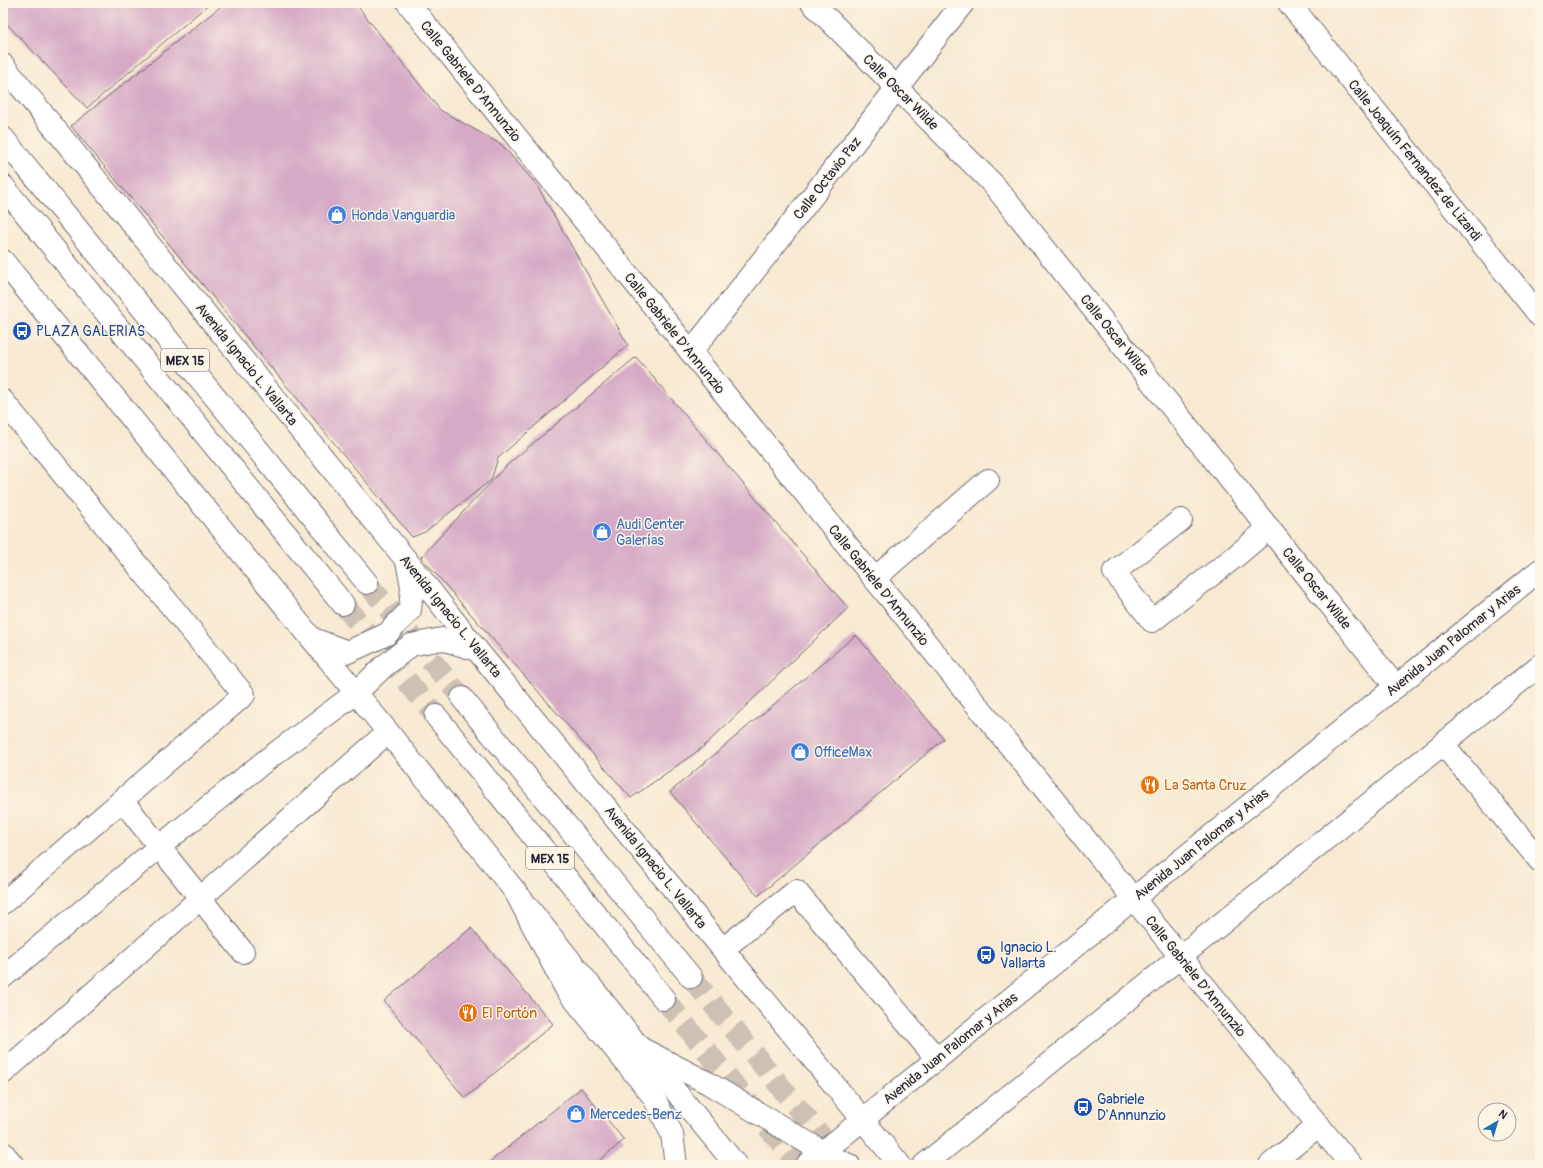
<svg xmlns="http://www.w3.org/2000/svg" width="1543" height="1168" viewBox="0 0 1543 1168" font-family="Pangolin,sans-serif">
<rect width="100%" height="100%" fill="#fcf5e5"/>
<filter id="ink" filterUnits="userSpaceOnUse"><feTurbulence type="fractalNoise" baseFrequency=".025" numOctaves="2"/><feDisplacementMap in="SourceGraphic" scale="8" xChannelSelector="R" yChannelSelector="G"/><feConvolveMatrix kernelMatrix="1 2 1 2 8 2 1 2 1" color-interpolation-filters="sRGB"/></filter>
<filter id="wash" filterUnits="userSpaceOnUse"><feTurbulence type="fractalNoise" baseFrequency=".012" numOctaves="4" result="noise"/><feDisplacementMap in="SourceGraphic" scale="16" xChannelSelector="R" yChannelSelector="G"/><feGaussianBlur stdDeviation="0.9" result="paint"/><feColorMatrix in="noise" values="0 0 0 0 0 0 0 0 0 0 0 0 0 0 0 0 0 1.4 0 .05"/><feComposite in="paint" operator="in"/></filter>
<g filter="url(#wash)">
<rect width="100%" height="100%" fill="#f8e9d2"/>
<g id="blocks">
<g fill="#d6aac6">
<path d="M3,3h207l-123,105 -84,-88z"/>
<path d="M225,3h130l85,107 62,35 34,39 92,161 -130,113 -7,22 -66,52 -13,5 -341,-411z"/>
<path d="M636,357l212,251 -146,140 -71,50 -210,-241 85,-91z"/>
<path d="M856,635l88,104 -186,157 -88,-104z"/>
<path d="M471,928l82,96 -88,74 -81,-97z"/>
<path d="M581,1088l43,52 -30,25h-108z"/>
</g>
</g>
</g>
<g filter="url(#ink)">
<use href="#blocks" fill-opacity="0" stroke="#6d6870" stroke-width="1"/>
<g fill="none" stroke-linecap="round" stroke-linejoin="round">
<g stroke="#cdc1b4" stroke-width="22" stroke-dasharray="22 11" stroke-linecap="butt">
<path d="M367,583l95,115"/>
<path d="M343,604l93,112"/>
<path d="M691,977l150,184"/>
<path d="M664,999l135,166"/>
</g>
<g stroke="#6d6870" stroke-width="24">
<g id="minor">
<path d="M408,3l772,953 171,209"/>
<path d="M812,3l181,181 403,503"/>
<path d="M1289,3l251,313"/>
<path d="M3,65l404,496 70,89 423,515"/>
<path d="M3,261l385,471 252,316 96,117"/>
<path d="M691,352l272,-349"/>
<path d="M3,401l241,294 -241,208"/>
<path d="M1181,520l-67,52 38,49 84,-65 33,-28"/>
<path d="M874,579l114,-99"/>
<path d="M313,639l35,13 39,-18 23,-24 2,-23 -5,-26"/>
<path d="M1443,744l97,117"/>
<path d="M122,800l121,152"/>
<path d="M723,949l73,-58 141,168"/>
<path d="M3,977l156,-130 106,-86 91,-68 27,-26 28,-22 31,-6 35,11"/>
<path d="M3,1073l385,-341"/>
<path d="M3,1153l10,12"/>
<path d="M1270,1165l49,-40"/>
</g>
</g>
<g stroke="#6d6870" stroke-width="24">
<g id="major">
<path d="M515,891l51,98 87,107 19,38 4,31"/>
<path d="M640,1048l68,35 125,75 16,7"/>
<path d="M807,1165l326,-266 407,-329"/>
<path d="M924,1165l616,-500"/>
</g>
</g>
<g stroke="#6d6870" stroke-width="24">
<g id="highway">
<path d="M3,138l364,445"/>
<path d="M3,186l340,418"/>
<path d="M462,698l229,279"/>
<path d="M436,716l228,283"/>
</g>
</g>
<use href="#minor" stroke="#fff" stroke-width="22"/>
<use href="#major" stroke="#fff" stroke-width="22"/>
<use href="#highway" stroke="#fff" stroke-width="22"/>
</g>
</g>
<defs>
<g id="shop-disc" transform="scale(1)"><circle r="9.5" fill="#3f7fe0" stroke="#fcf5e5"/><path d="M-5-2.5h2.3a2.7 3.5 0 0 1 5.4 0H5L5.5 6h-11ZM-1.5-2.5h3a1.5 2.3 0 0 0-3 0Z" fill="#fff"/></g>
<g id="bus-disc" transform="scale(1)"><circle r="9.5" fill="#1a4fb4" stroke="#fcf5e5"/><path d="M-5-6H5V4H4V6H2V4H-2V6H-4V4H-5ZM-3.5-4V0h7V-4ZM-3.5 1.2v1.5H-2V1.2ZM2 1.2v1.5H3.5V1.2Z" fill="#fff"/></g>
<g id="restaurant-disc" transform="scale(1)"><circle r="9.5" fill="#e8710a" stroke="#fcf5e5"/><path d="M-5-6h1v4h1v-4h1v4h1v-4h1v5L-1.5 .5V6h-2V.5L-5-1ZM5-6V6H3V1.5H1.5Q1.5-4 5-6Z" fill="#fff"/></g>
</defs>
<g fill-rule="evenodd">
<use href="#shop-disc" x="337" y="215"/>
<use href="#bus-disc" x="22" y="331"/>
<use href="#shop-disc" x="602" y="532"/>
<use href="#shop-disc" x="800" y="752"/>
<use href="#restaurant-disc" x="1150" y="785"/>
<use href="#bus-disc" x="986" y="955"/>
<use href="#restaurant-disc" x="468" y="1013"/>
<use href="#bus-disc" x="1083" y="1107"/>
<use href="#shop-disc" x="576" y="1114"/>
</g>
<g text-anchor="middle" stroke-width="3" stroke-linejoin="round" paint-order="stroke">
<g fill="#fcf5e5" stroke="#63616e" stroke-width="1">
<rect x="161" y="349" width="48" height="22" rx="3"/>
<rect x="526" y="847" width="48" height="22" rx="3"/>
</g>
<g font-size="13" font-weight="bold" fill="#22223b">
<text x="185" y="365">MEX 15</text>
<text x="550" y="863">MEX 15</text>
</g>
<g font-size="14" fill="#22223b" stroke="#fcf5e5">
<text transform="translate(471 81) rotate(51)" y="5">Calle Gabriele D'Annunzio</text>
<text transform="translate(901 92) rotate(45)" y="5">Calle Oscar Wilde</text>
<text transform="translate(1415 160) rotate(51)" y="5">Calle Joaquín Fernandez de Lizardi</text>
<text transform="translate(827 178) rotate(-52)" y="5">Calle Octavio Paz</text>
<text transform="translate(675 333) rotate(51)" y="5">Calle Gabriele D'Annunzio</text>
<text transform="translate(1115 335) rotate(51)" y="5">Calle Oscar Wilde</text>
<text transform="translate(247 364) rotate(51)" y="5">Avenida Ignacio L. Vallarta</text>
<text transform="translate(879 585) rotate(51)" y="5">Calle Gabriele D'Annunzio</text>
<text transform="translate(1317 588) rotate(51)" y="5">Calle Oscar Wilde</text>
<text transform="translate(451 616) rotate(51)" y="5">Avenida Ignacio L. Vallarta</text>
<text transform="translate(1453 640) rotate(-39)" y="5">Avenida Juan Palomar y Arias</text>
<text transform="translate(1201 844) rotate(-39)" y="5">Avenida Juan Palomar y Arias</text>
<text transform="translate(656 867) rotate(51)" y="5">Avenida Ignacio L. Vallarta</text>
<text transform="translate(1196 976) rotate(51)" y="5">Calle Gabriele D'Annunzio</text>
<text transform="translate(950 1048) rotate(-39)" y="5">Avenida Juan Palomar y Arias</text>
</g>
<g font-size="14" fill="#366cbe" stroke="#fcf5e5" text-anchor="start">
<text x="351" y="220">Honda Vanguardia</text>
<text x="616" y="529">Audi Center<tspan x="616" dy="16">Galerías</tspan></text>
<text x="814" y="757">OfficeMax</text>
<text x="590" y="1119">Mercedes-Benz</text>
</g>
<g font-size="14" fill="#164399" stroke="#fcf5e5" text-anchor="start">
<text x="36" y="336">PLAZA GALERIAS</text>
<text x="1000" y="952">Ignacio L.<tspan x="1000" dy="16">Vallarta</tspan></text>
<text x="1097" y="1104">Gabriele<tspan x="1097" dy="16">D'Annunzio</tspan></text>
</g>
<g font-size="14" fill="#c56008" stroke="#fcf5e5" text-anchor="start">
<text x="1164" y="790">La Santa Cruz</text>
<text x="482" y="1018">El Portón</text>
</g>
</g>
<rect width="1543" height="1168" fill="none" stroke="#fcf5e5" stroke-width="16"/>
<g transform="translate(1497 1122) rotate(38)"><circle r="19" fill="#fcf5e5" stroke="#a5a1a1"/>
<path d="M0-3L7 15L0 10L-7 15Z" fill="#1f6fb2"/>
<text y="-6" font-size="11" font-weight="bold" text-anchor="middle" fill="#22223b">N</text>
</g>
</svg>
